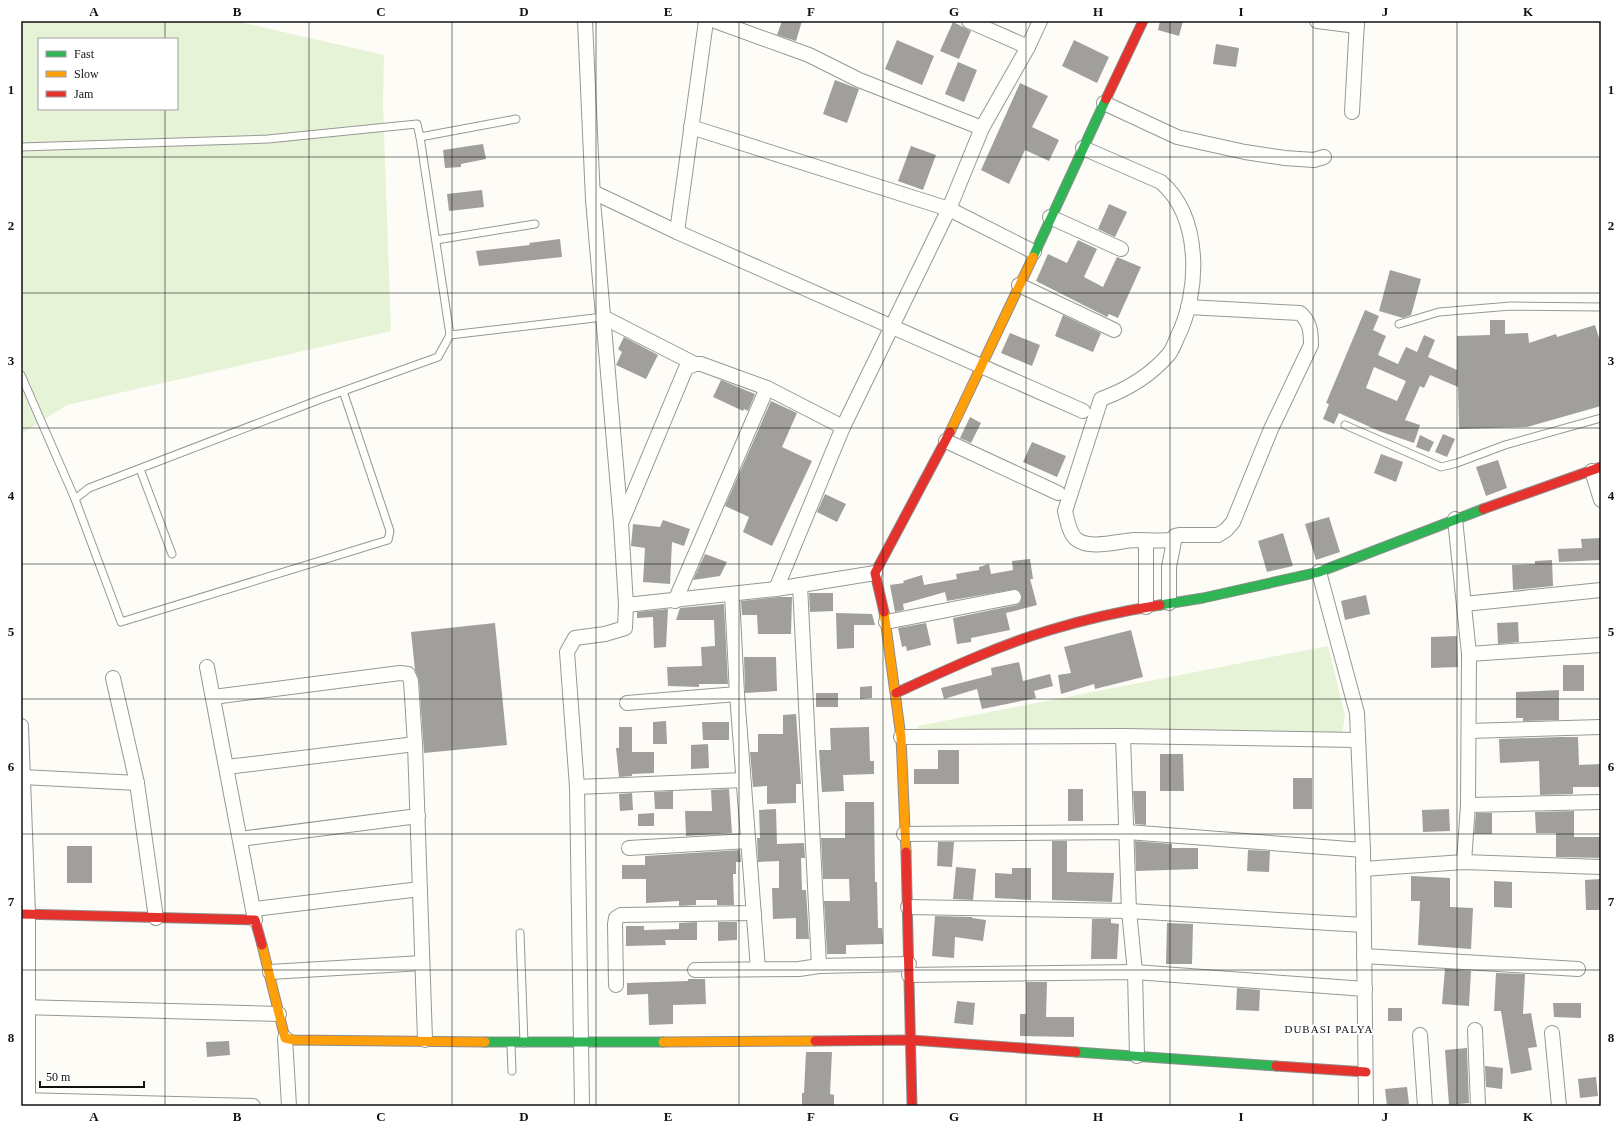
<svg xmlns="http://www.w3.org/2000/svg" width="1622" height="1127" viewBox="0 0 1622 1127" font-family="'Times New Roman',serif">
<rect width="100%" height="100%" fill="#fdfcf7"/>
<g fill="#e7f3d7" fill-rule="evenodd">
<path d="M21,21h214l149,34 -1,50 8,226 -324,74 -46,29zM39,39h138v70h-138z"/>
<path d="M1328,646l17,69 -5,33 -422,-14v-8z"/>
</g>
<g fill="#a19f9c" fill-rule="evenodd">
<path d="M782,21h20l-6,20 -19,-6z"/>
<path d="M1160,21h23l-4,15 -21,-6z"/>
<path d="M953,22l18,9 -12,28 -19,-8z"/>
<path d="M897,40l37,16 -12,29 -37,-16z"/>
<path d="M1074,40l35,17 -12,26 -35,-17z"/>
<path d="M1216,44l23,4 -3,19 -23,-3z"/>
<path d="M958,62l19,8 -13,32 -19,-8z"/>
<path d="M835,80l24,9 -12,34 -24,-9z"/>
<path d="M1020,83l28,13 -16,31 27,13 -10,21 -24,-11 -16,34 -28,-14z"/>
<path d="M483,144l3,15 -25,5v3l-16,1 -2,-18z"/>
<path d="M911,146l25,9 -13,35 -25,-9z"/>
<path d="M482,190l2,17 -35,4 -2,-17z"/>
<path d="M1109,204l18,8 -12,25 -17,-8z"/>
<path d="M560,239l2,18 -83,9 -3,-15 54,-6 -1,-2z"/>
<path d="M1078,240l19,9 -13,28 19,10 14,-30 24,10 -23,51 -9,-4 -2,3 -71,-36 12,-27 19,9z"/>
<path d="M1390,270l31,9 -10,36 -8,3 -24,-7z"/>
<path d="M1365,310l14,6 -6,14 13,6 -8,19 20,9 8,-17 11,5 7,-17 11,5 -7,17 29,13v-34l33,-1v-15h15v14l23,-1 1,10 27,-9 1,3 38,-12 6,19v62l-74,21 -68,2 -1,-42 -28,-12 -6,13 -4,-2 -15,34 15,5 -6,18 -35,-12 -40,-18 -5,11 -11,-5 6,-15 -3,-1zM1374,367l32,14 -9,20 -31,-13z"/>
<path d="M1063,315l38,18 -8,19 -38,-16z"/>
<path d="M1010,333l30,12 -8,21 -31,-13z"/>
<path d="M624,337l34,18 -12,24 -30,-14 6,-13 -4,-3z"/>
<path d="M721,380l34,14 -7,17 -4,-2 -1,2 -30,-14z"/>
<path d="M771,401l26,12 -15,34 30,14 -40,85 -29,-14 6,-15 -24,-11z"/>
<path d="M970,417l11,6 -10,20 -11,-5z"/>
<path d="M1443,434l12,5 -8,18 -12,-5z"/>
<path d="M1420,435l14,7 -5,10 -13,-5z"/>
<path d="M1032,442l34,14 -9,21 -34,-15z"/>
<path d="M1381,454l22,8 -7,20 -22,-9z"/>
<path d="M1498,460l9,28 -21,8 -10,-29z"/>
<path d="M825,494l21,10 -9,18 -20,-10z"/>
<path d="M1329,517l11,35 -24,8 -11,-36z"/>
<path d="M663,520l27,9 -6,17 -12,-4 -2,42 -27,-2 2,-34 -14,-2 2,-22 27,3z"/>
<path d="M1283,533l10,33 -26,6 -9,-31z"/>
<path d="M1601,538v22l-42,2 -1,-13 24,-1 -1,-9z"/>
<path d="M705,554l22,8 -7,14 -27,4z"/>
<path d="M1030,559l3,20h-3l7,26 -31,8 4,17 -39,8v4l-14,2 -4,-26 63,-13 4,-2 2,-7 -6,-7 -69,12 -2,-9 -42,12 1,6 -9,2 -5,-27 14,-2 -1,-2 19,-6 2,10 33,-6 -1,-5 23,-4v-3l10,-3 2,10 22,-4 -1,-9z"/>
<path d="M1552,560l1,26 -40,4 -1,-25 23,-1v-3z"/>
<path d="M809,593h24v18l-23,1z"/>
<path d="M1366,595l4,19 -25,6 -4,-19z"/>
<path d="M779,597h13l-1,37h-33l-1,-19h-15l-1,-14z"/>
<path d="M724,604l4,80h-29v3l-31,-1 -1,-19 35,-1 -1,-19 14,-1 -1,-26h-38l4,-12z"/>
<path d="M668,609l-2,38 -12,1 -1,-31 -16,1v-6z"/>
<path d="M836,613l36,1 3,11h-21v23l-17,1z"/>
<path d="M1518,622l1,20 -21,2 -1,-21z"/>
<path d="M495,623l12,122 -83,8 -5,-73 -4,-10 -4,-38z"/>
<path d="M926,623l5,22 -24,6 -1,-5 -4,1 -4,-19z"/>
<path d="M1131,630l12,47 -48,12 -1,-5 -33,10 -3,-19 13,-2 -7,-26z"/>
<path d="M1457,636l1,31 -27,1v-31z"/>
<path d="M744,657h32l1,34 -32,2z"/>
<path d="M1019,662l4,19 27,-7 3,12 -19,5 2,7 -54,11 -5,-20 -33,10 -3,-11 51,-13 -1,-7z"/>
<rect x="1563" y="665" width="21" height="26"/>
<path d="M872,686v12l-12,1v-12z"/>
<path d="M1559,690v30l-36,1v-3h-7v-26z"/>
<rect x="816" y="693" width="22" height="14"/>
<path d="M796,714l5,70h-5v19l-29,1v-18l-14,1 -3,-35h8v-18h25v-19z"/>
<path d="M666,721l1,23h-14v-22z"/>
<path d="M702,722h27v18h-26z"/>
<path d="M619,727h13v25h22v21l-22,1v2l-13,1 -3,-29h3z"/>
<path d="M869,727l1,34h4v13l-31,1 1,16 -22,1 -3,-42h12l-1,-22z"/>
<path d="M1560,737h18l1,28 22,-1v23h-28v7l-33,1 -1,-34 -39,2 -1,-24z"/>
<path d="M708,744l1,24 -18,1v-24z"/>
<path d="M938,750h21v34h-45v-15h24z"/>
<path d="M1160,754h23l1,37h-24z"/>
<rect x="1293" y="778" width="19" height="31"/>
<path d="M729,789l3,44 -46,3 -1,-25h27l-1,-21z"/>
<rect x="1068" y="789" width="15" height="32"/>
<path d="M673,791v18h-18l-1,-17z"/>
<path d="M1133,791h13v34l-11,-1z"/>
<path d="M632,793l1,17 -13,1 -1,-17z"/>
<path d="M845,802h29l1,80h2l1,46h4l1,16 -37,1v9h-19l-3,-53h26l-1,-22h-26l-2,-41h24z"/>
<path d="M776,809l1,35 27,-1 1,15h-4l1,32h4l3,49h-13v-21l-23,1 -1,-31h7v-27l-21,1 -1,-24h3l-1,-28z"/>
<path d="M1449,809l1,22 -27,1 -1,-22z"/>
<path d="M1574,811v26h27v21l-45,-1v-24h-20l-1,-21z"/>
<path d="M654,813v13h-16v-12z"/>
<path d="M1476,813h16v21h-18z"/>
<path d="M1052,841h15v31l47,1 -2,29 -60,-2z"/>
<path d="M1135,841l37,3v4h26v21l-62,2z"/>
<path d="M938,842h16l-2,25 -15,-1z"/>
<rect x="67" y="846" width="25" height="37"/>
<path d="M740,850l1,12h-5v12h-3l1,31h-17v-5h-21v5l-17,1v-5l-33,2v-24h-24v-14h23v-9z"/>
<path d="M1248,850l22,1 -1,21 -22,-1z"/>
<path d="M956,867l20,2 -3,31 -20,-1z"/>
<path d="M1012,868h19v32l-36,-2v-25l17,1z"/>
<path d="M1411,876l39,2v29l23,1 -2,41 -53,-4 2,-44h-9z"/>
<path d="M1601,879v31h-15l-1,-30z"/>
<path d="M1494,881l18,1v26l-18,-1z"/>
<path d="M935,916l37,1v1l14,2 -3,21 -28,-4 -1,21 -22,-2z"/>
<path d="M1092,919h19v4l8,1 -2,35h-26z"/>
<path d="M697,922v18h-32l1,5 -40,1v-20h18v4l35,-1v-6z"/>
<path d="M718,922h19v18l-19,1z"/>
<path d="M1167,923l26,1 -1,40h-26z"/>
<path d="M1445,969l26,2 -2,35 -27,-2z"/>
<path d="M1496,973l29,1 -2,40 8,-1 6,34 -9,1 4,22 -21,4 -10,-63h-7z"/>
<path d="M688,979h17l1,25 -33,1v19l-24,1 -1,-31 -21,1v-12l61,-2z"/>
<path d="M1026,982h21l-1,35h28v20l-54,-1v-22h6z"/>
<path d="M1237,988l23,2 -1,21 -23,-1z"/>
<path d="M957,1001l18,2 -2,22 -19,-2z"/>
<path d="M1553,1003h28v15l-27,-1z"/>
<rect x="1388" y="1008" width="14" height="13"/>
<path d="M229,1041l1,14 -23,2 -1,-15z"/>
<path d="M1467,1048l2,55 -20,2 -4,-55z"/>
<path d="M806,1052h26l-2,42 4,1v11h-32v-13h2z"/>
<path d="M1485,1066l18,2 -1,21 -16,-2z"/>
<path d="M1596,1077l2,19 -18,2 -2,-19z"/>
<path d="M1407,1087l2,17 -22,2 -2,-17z"/>
</g>
<g fill="none" stroke-linecap="round" stroke-linejoin="round">
<g stroke="#979795" stroke-width="9">
<g id="lane">
<path d="M420,137l96,-18"/>
<path d="M21,147l247,-8 149,-15 3,13 30,198 -12,22 -117,42 -232,89 -14,11 46,123 267,-82 2,-9 -47,-140"/>
<path d="M436,240l99,-16"/>
<path d="M1399,324l40,-12 72,-6 90,1"/>
<path d="M450,335l153,-18"/>
<path d="M21,375l54,124"/>
<path d="M1345,425l96,42 16,-4 48,-18 96,-27"/>
<path d="M140,469l32,85"/>
<path d="M520,933l4,110"/>
<path d="M511,1045l1,26"/>
</g>
</g>
<g stroke="#979795" stroke-width="16">
<g id="street">
<path d="M715,21l94,34 50,25 123,48"/>
<path d="M969,21l59,26"/>
<path d="M1317,21l40,5"/>
<path d="M1104,103l73,34 68,15 40,6 29,2 10,-3"/>
<path d="M1352,112l5,-91"/>
<path d="M691,127l258,82 85,43"/>
<path d="M1083,148l78,34c41,36 39,110 16,156 -2,5 -5,12 -8,16 -18,21 -43,36 -68,45l-36,112c2,8 4,22 11,28 13,11 43,2 58,1 13,0 26,1 40,0"/>
<path d="M593,192l84,40 406,179"/>
<path d="M1050,217l71,32"/>
<path d="M677,232l29,-211"/>
<path d="M1019,285l95,45"/>
<path d="M603,317l92,47"/>
<path d="M946,441l112,52"/>
<path d="M1592,471l9,29"/>
<path d="M1455,519l14,135 -1,151 -4,57"/>
<path d="M622,521l64,-153 9,-4h6l66,24 76,39"/>
<path d="M1319,572l38,141 6,137 3,256"/>
<path d="M800,585l19,381"/>
<path d="M776,589l67,-162 106,-218 33,-81 46,-81 12,-26"/>
<path d="M732,595l5,99 21,275"/>
<path d="M675,601l92,-213"/>
<path d="M1169,603v-36l6,-31 4,-1h39l8,-5 7,-8 38,-93 40,-84c0,-14 -1,-23 -11,-32l-112,-6"/>
<path d="M1464,604l137,-14"/>
<path d="M626,605l150,-16 99,-16"/>
<path d="M1146,607v-66"/>
<path d="M886,622l128,-25"/>
<path d="M1469,654l132,-9"/>
<path d="M207,667l48,253"/>
<path d="M113,678l24,105 19,135"/>
<path d="M213,697l187,-24 8,1 3,7 4,63 10,296"/>
<path d="M627,703l110,-9"/>
<path d="M21,726l7,188v192"/>
<path d="M1469,731l132,-4"/>
<path d="M1123,736l6,175 6,61 2,84"/>
<path d="M901,737l222,-1 235,4"/>
<path d="M227,767l188,-23"/>
<path d="M23,777l114,6"/>
<path d="M577,787l166,-7"/>
<path d="M1468,805l133,-3"/>
<path d="M904,834l223,-2 236,18"/>
<path d="M240,839l178,-23"/>
<path d="M629,848l119,-7"/>
<path d="M1363,869l101,-7 137,5"/>
<path d="M908,907l221,4 235,14"/>
<path d="M254,909l166,-20"/>
<path d="M1364,956l214,13"/>
<path d="M695,970l104,-1 20,-3 90,-2"/>
<path d="M270,972l152,-9"/>
<path d="M909,975l226,-3 230,17"/>
<path d="M616,985l-1,-61 1,-6 5,-3 133,-2"/>
<path d="M21,1007l258,7"/>
<path d="M1475,1030l3,76"/>
<path d="M1552,1033l7,73"/>
<path d="M1420,1035l5,71"/>
<path d="M285,1038l4,68"/>
<path d="M21,1100l232,6"/>
<path d="M582,1106l-5,-319 -10,-135 8,-14 30,-4 20,-6 1,-23 -5,-82 -28,-323 -8,-179"/>
</g>
</g>
<g stroke="#8e8d8b" stroke-width="11">
<g id="fast">
<path d="M1033,257l73,-158"/>
<path d="M1160,605l43,-7 116,-26 164,-63"/>
<path d="M485,1042h178"/>
<path d="M1076,1052l200,14"/>
</g>
</g>
<g stroke="#8e8d8b" stroke-width="11">
<g id="slow">
<path d="M950,432l83,-175"/>
<path d="M884,612l17,125 5,115"/>
<path d="M262,945l23,93 9,2 191,2"/>
<path d="M663,1042l152,-1"/>
</g>
</g>
<g stroke="#8e8d8b" stroke-width="11">
<g id="jam">
<path d="M1106,99l37,-78"/>
<path d="M1483,509l118,-42"/>
<path d="M884,612l-9,-39 75,-141"/>
<path d="M896,693c50,-23 101,-47 154,-63 36,-11 73,-19 110,-25"/>
<path d="M906,852l6,254"/>
<path d="M21,914l234,6 7,25"/>
<path d="M815,1041l96,-1 165,12"/>
<path d="M1276,1066l90,6"/>
</g>
</g>
<use href="#lane" stroke="#fffffe" stroke-width="7"/>
<use href="#street" stroke="#fffffe" stroke-width="14"/>
<use href="#fast" stroke="#30b455" stroke-width="9"/>
<use href="#slow" stroke="#ff9f0a" stroke-width="9"/>
<use href="#jam" stroke="#e5322d" stroke-width="9"/>
</g>
<path fill="none" stroke="#111" stroke-width="1" stroke-opacity="0.55" d="M165,21v18M309,21v1085M452,21v1085M596,21v1085M739,21v1085M883,21v1085M1026,21v1085M1170,21v1085M1313,21v1085M1457,21v1085M165,109v997M21,157h1580M21,293h1580M21,428h1580M21,564h1580M21,699h1580M21,834h1580M21,970h1580"/>
<g text-anchor="middle" stroke-width="4" stroke-linejoin="round" paint-order="stroke">
<g font-size="11" letter-spacing="1" fill="#111" stroke="#fff">
<text x="1329" y="1033">DUBASI PALYA</text>
</g>
</g>
<rect width="1622" height="1127" fill="none" stroke="#ffffff" stroke-width="44"/>
<rect x="38" y="38" width="140" height="72" fill="#ffffff" stroke="#a0a0a0"/>
<rect x="46" y="51" width="20" height="6" fill="#30b455" stroke="#a0a0a0"/>
<text x="74" y="58" font-size="12" fill="#111111">Fast</text>
<rect x="46" y="71" width="20" height="6" fill="#ff9f0a" stroke="#a0a0a0"/>
<text x="74" y="78" font-size="12" fill="#111111">Slow</text>
<rect x="46" y="91" width="20" height="6" fill="#e5322d" stroke="#a0a0a0"/>
<text x="74" y="98" font-size="12" fill="#111111">Jam</text>
<path d="M40 1081v6h104v-6" fill="none" stroke="#111111" stroke-width="2"/>
<text x="46" y="1081" font-size="12" fill="#111111" stroke="#ffffff" stroke-width="3" paint-order="stroke">50 m</text>
<rect x="22" y="22" width="1578" height="1083" fill="none" stroke="#111" stroke-width="1.5"/>
<g font-size="13" text-anchor="middle" font-weight="bold" fill="#111">
<text x="94" y="16">A</text>
<text x="237" y="16">B</text>
<text x="381" y="16">C</text>
<text x="524" y="16">D</text>
<text x="668" y="16">E</text>
<text x="811" y="16">F</text>
<text x="954" y="16">G</text>
<text x="1098" y="16">H</text>
<text x="1241" y="16">I</text>
<text x="1385" y="16">J</text>
<text x="1528" y="16">K</text>
<text x="11" y="94">1</text>
<text x="1611" y="94">1</text>
<text x="11" y="230">2</text>
<text x="1611" y="230">2</text>
<text x="11" y="365">3</text>
<text x="1611" y="365">3</text>
<text x="11" y="500">4</text>
<text x="1611" y="500">4</text>
<text x="11" y="636">5</text>
<text x="1611" y="636">5</text>
<text x="11" y="771">6</text>
<text x="1611" y="771">6</text>
<text x="11" y="906">7</text>
<text x="1611" y="906">7</text>
<text x="11" y="1042">8</text>
<text x="1611" y="1042">8</text>
<text x="94" y="1121">A</text>
<text x="237" y="1121">B</text>
<text x="381" y="1121">C</text>
<text x="524" y="1121">D</text>
<text x="668" y="1121">E</text>
<text x="811" y="1121">F</text>
<text x="954" y="1121">G</text>
<text x="1098" y="1121">H</text>
<text x="1241" y="1121">I</text>
<text x="1385" y="1121">J</text>
<text x="1528" y="1121">K</text>
</g>
</svg>
